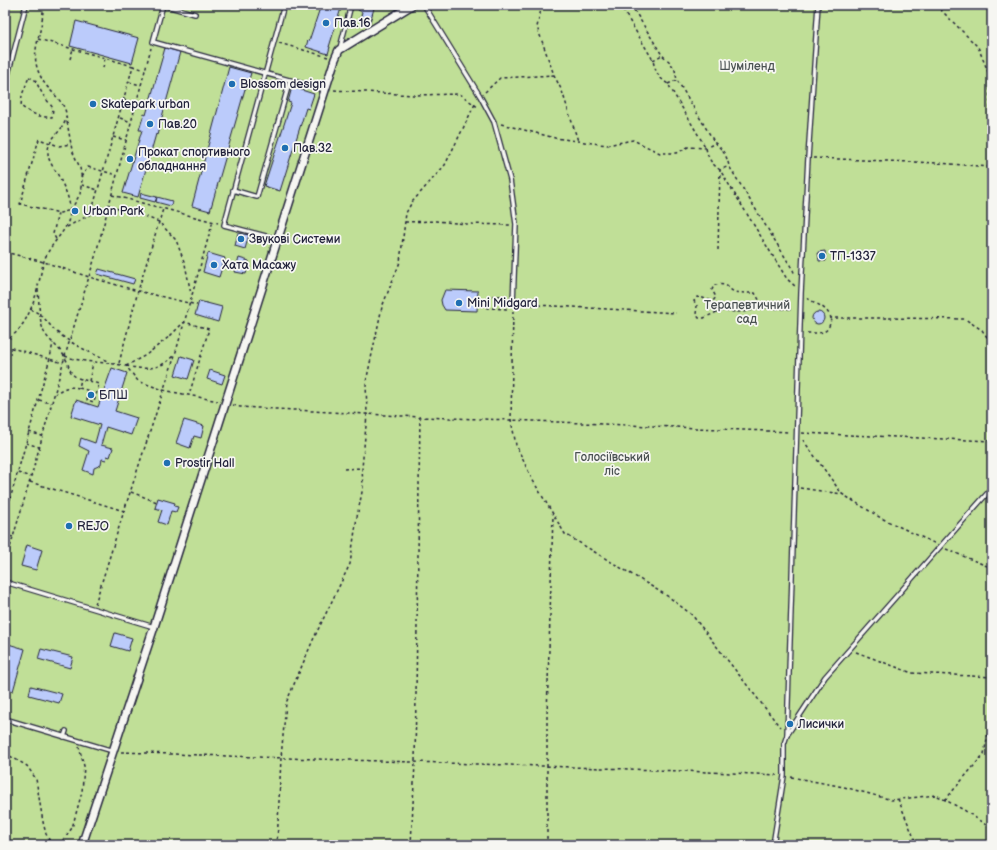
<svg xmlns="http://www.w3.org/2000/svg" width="997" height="850" viewBox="0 0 997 850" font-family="'Balsamiq Sans',sans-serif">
<rect width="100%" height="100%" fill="#f6f6f2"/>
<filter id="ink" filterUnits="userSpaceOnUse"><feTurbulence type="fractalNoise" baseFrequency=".025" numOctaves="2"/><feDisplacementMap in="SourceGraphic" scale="8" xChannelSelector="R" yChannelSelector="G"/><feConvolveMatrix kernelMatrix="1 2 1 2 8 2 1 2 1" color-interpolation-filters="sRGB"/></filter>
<g filter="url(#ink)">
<rect fill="#c0df97" stroke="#718069" x="5" y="5" width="987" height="840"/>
<g fill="#bbcbfb" stroke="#22223b">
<path d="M321,5h21l-13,42h1l-2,7 -22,-7 2,-7 1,1z"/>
<path d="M360,5h15l-5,17 -10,-3 2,-7 -4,-2z"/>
<path d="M76,21l63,17 -7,25 -62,-17z"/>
<path d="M165,48l15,4 -23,83 -1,-1 -18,63 -15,-4 19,-63h-3l5,-16 2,1z"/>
<path d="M229,67l22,6 -5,16h-1l-35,122 -18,-5z"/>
<path d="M292,87l22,7 -5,15 -3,-1 -26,83 -16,-5 27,-83 -3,-1z"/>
<path d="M141,193l16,4 -2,5 -15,-4z"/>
<path d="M157,197l15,4 -1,5 -15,-4z"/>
<path d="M238,233l11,2 -4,14 -10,-3z"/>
<path d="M825,251l1,10h-7l-1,-9z"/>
<path d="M208,253l17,5 -6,19 -16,-5z"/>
<path d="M239,258l10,3 -3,13 -11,-2z"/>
<path d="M99,269l36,10 -2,5 -36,-10z"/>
<path d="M445,290l33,1 -1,20 -32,-1 -3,-5 -1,-5z"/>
<path d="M199,301l23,6 -4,15 -23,-7z"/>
<circle cx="818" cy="318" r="6"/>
<path d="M181,356l13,4 -6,19 -13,-4z"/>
<path d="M112,368l15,5 -12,38 22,7 -6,17 -25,-8 -5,18 12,3 -3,9 -3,-1 -1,4 -4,-1 -1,6 -7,3 -1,6 -10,-4 6,-19 -10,-5 2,-8 14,5 5,-18 -29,-9 5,-16 22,7z"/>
<path d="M210,370l15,5 -3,9 -15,-5z"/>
<path d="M184,420l20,6 -3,12 -7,-2 -4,12 -14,-5z"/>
<path d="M158,498l17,5 -1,3 4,1 -2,5 -5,-1 -4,14 -9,-3 4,-12 -7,-2z"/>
<path d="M27,545l15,5 -6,20 -15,-4z"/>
<path d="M115,633l17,5 -4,13 -17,-5z"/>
<path d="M5,643l20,6 -12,42 -8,-2z"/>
<path d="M41,649l32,8 -3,11 -32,-9z"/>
<path d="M31,686l31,8 -3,9 -30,-8z"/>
</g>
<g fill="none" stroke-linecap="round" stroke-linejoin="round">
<g stroke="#22223b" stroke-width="6">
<g id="lane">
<path d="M163,5l-10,37 172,48"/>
<path d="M163,5l32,9"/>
<path d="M424,5l56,91 14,26 16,58 6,44 -3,80"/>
<path d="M340,48l11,-43"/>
<path d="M5,86l21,-81"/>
<path d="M233,190l24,7 33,-117"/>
<path d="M277,239l-53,-14 60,-220"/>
<path d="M5,582l149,45"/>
<path d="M5,719l108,32"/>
<path d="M787,735l14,-442 7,-135 10,-153"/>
<path d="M64,737l2,-6"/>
<path d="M773,845l11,-69v-32l3,-9 38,-58 167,-189"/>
</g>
</g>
<g stroke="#22223b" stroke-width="10">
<path id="street" d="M82,845l72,-218 181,-568 4,-9 73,-45"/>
</g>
<g stroke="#22223b" stroke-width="1.5" stroke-dasharray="3 3" stroke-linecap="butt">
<path d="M620,5l33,55c2,12 6,18 15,24l38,64c2,11 6,16 14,22l67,109 9,8"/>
<path d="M631,5l31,50 8,7 5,8 2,10 38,63c8,7 12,13 14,23l64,104 2,5"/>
<path d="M936,5l42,42 11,27 3,109"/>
<path d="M38,39l95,27 -42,148"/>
<path d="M279,43l49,14"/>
<path d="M70,59l3,-10"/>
<path d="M653,60l9,-5"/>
<path d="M133,66l12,4"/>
<path d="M103,68l2,-10"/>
<path d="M554,75l8,16 16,50"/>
<path d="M29,77l6,3 8,15 10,13 -1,9c-11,1 -23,-4 -31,-11l1,-11z"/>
<path d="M129,82l12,3"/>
<path d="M668,84l9,-4"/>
<path d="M334,90l79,5 47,-1 19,14"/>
<path d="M485,92l15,-14 54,-3 -17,-48 5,-22"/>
<path d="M124,100l12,4"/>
<path d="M66,116l6,34 8,18 2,12 -2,14 -9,16 -11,3 -40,-9 19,-65 20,7 12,-2"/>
<path d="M120,118l11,4"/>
<path d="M501,124l54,14 52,7 26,-5 27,13h17l11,-6 18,1 9,-5"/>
<path d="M113,137l13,3"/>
<path d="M813,158l124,5 54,4"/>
<path d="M81,177l7,-10 29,8"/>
<path d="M82,185l16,5"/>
<path d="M112,195l106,28"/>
<path d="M405,222l31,-1 30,3 45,1"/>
<path d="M67,227l24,-13 17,-7 22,4 29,11 17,18 9,24 6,30"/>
<path d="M56,239l-3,-5 5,-21"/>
<path d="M718,250l2,-80 9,-4"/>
<path d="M5,252l39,10 45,15 49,14 59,14"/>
<path d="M38,289c1,13 1,32 6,43 5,9 15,15 20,24 7,10 3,19 17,23l-2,9c-10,-2 -16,0 -24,6"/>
<path d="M507,296h-19l-1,12 22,1"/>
<path d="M807,298c9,6 20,9 24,20h56l78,1 17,11 10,14"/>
<path d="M520,304l156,9"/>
<path d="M764,308l-21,4 -24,-1 -15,7h-5l-3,-4 1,-8 -3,-5 3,-4c6,0 10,3 16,4l3,-4 -4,-7 2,-5c17,-2 12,4 21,7 4,1 14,1 20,1l9,15 29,1"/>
<path d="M30,309c15,6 17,15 28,24 15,12 34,20 51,29"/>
<path d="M513,311l-2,109 5,25 16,34 33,55 104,63 23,18 88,112"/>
<path d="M807,333c14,0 22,2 24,-15"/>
<path d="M5,342c6,-5 13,-10 17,-17 7,-9 14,-28 16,-39 3,-11 4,-23 9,-32 8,-16 24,-26 23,-45 0,-11 -7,-24 -12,-34 -4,-7 -10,-14 -10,-22 -1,-17 20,-23 18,-40 -3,-14 -18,-22 -24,-34 -13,-22 -3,-37 0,-59 1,-5 1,-10 1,-15"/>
<path d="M5,346l58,17"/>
<path d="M65,356c21,8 39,5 61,10l12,15 25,9 55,11"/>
<path d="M119,363l19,-72 25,-82"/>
<path d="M126,366l20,-11 24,-19 14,-14 25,7 -20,66"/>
<path d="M126,366c20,4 33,4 48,-10"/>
<path d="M89,381l4,-18"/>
<path d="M79,388l11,3 -3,9 7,2 5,-18 -18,-5"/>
<path d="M39,400l12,3"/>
<path d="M233,405l7,2 180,10 91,3 279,12"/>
<path d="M29,432l13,4"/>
<path d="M802,433l190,8"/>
<path d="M803,440l39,54"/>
<path d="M26,443l13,4"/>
<path d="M344,469l18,-1"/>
<path d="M18,473l13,4"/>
<path d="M30,482l94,29"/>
<path d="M800,488l42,6 39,24 55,26"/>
<path d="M131,492l26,10"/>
<path d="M5,517l45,-159 3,-15"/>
<path d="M5,535l8,2"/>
<path d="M946,549l41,17"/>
<path d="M5,564l26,-87 34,-121 30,-99 56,-209"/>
<path d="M95,604l29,-93 51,-156 38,-134"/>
<path d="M856,652l56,21 80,4"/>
<path d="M121,752c219,9 438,13 656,23"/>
<path d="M5,753l22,13 9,13 7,43 3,12 6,11"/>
<path d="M791,777l53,10 48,13 44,-5 28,15 28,19"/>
<path d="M898,799l19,46"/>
<path d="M945,800l39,-46 8,-40"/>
<path d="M43,845l6,-6"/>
<path d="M59,845l13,-17 10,-36 2,-26 -5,-19"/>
<path d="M277,845l4,-87 5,-55 27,-63 37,-76 7,-47 6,-30 -1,-19 5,-53 -1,-33 16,-75 18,-45 6,-49 6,-11 33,-37 31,-63"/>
<path d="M411,845l4,-82 5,-346"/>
<path d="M547,845v-129l6,-201"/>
</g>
<use href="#lane" stroke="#f6f6f2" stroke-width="3.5"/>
<use href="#street" stroke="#f6f6f2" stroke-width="7"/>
</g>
</g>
<g fill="#1f6fb2" stroke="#f6f6f2" stroke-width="1.5">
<circle cx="326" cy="23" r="4"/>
<circle cx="232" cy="84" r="4"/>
<circle cx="93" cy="104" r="4"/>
<circle cx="150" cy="124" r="4"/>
<circle cx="285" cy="148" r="4"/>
<circle cx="130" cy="159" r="4"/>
<circle cx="75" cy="211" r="4"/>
<circle cx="241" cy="239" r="4"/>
<circle cx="822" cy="256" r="4"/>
<circle cx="214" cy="265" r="4"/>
<circle cx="459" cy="303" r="4"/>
<circle cx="91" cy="395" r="4"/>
<circle cx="167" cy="463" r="4"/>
<circle cx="69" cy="526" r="4"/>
<circle cx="790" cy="724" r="4"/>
</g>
<g text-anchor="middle" stroke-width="3.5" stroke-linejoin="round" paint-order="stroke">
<g font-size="12" fill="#22223b" stroke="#f6f6f2" text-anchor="start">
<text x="334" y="27">Пав.16</text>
<text x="240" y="88">Blossom design</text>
<text x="101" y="108">Skatepark urban</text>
<text x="158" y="128">Пав.20</text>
<text x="293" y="152">Пав.32</text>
<text x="138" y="156">Прокат спортивного<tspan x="138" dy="14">обладнання</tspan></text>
<text x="83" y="215">Urban Park</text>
<text x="249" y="243">Звукові Системи</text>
<text x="830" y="260">ТП-1337</text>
<text x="222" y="269">Хата Масажу</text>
<text x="467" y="307">Mini Midgard</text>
<text x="99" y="399">БПШ</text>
<text x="175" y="467">Prostir Hall</text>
<text x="77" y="530">REJO</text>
<text x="798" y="728">Лисички</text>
</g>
<g font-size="12" fill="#4a5152" stroke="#f6f6f2">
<text x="747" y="70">Шуміленд</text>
<text x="747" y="309">Терапевтичний<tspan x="747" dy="14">сад</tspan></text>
<text x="612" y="461">Голосіївський<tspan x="612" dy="14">ліс</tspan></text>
</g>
</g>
<rect width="997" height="850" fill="none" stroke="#f6f6f2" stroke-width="20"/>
<rect x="10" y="10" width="977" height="830" fill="none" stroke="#22223b" stroke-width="1.5" filter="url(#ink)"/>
</svg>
